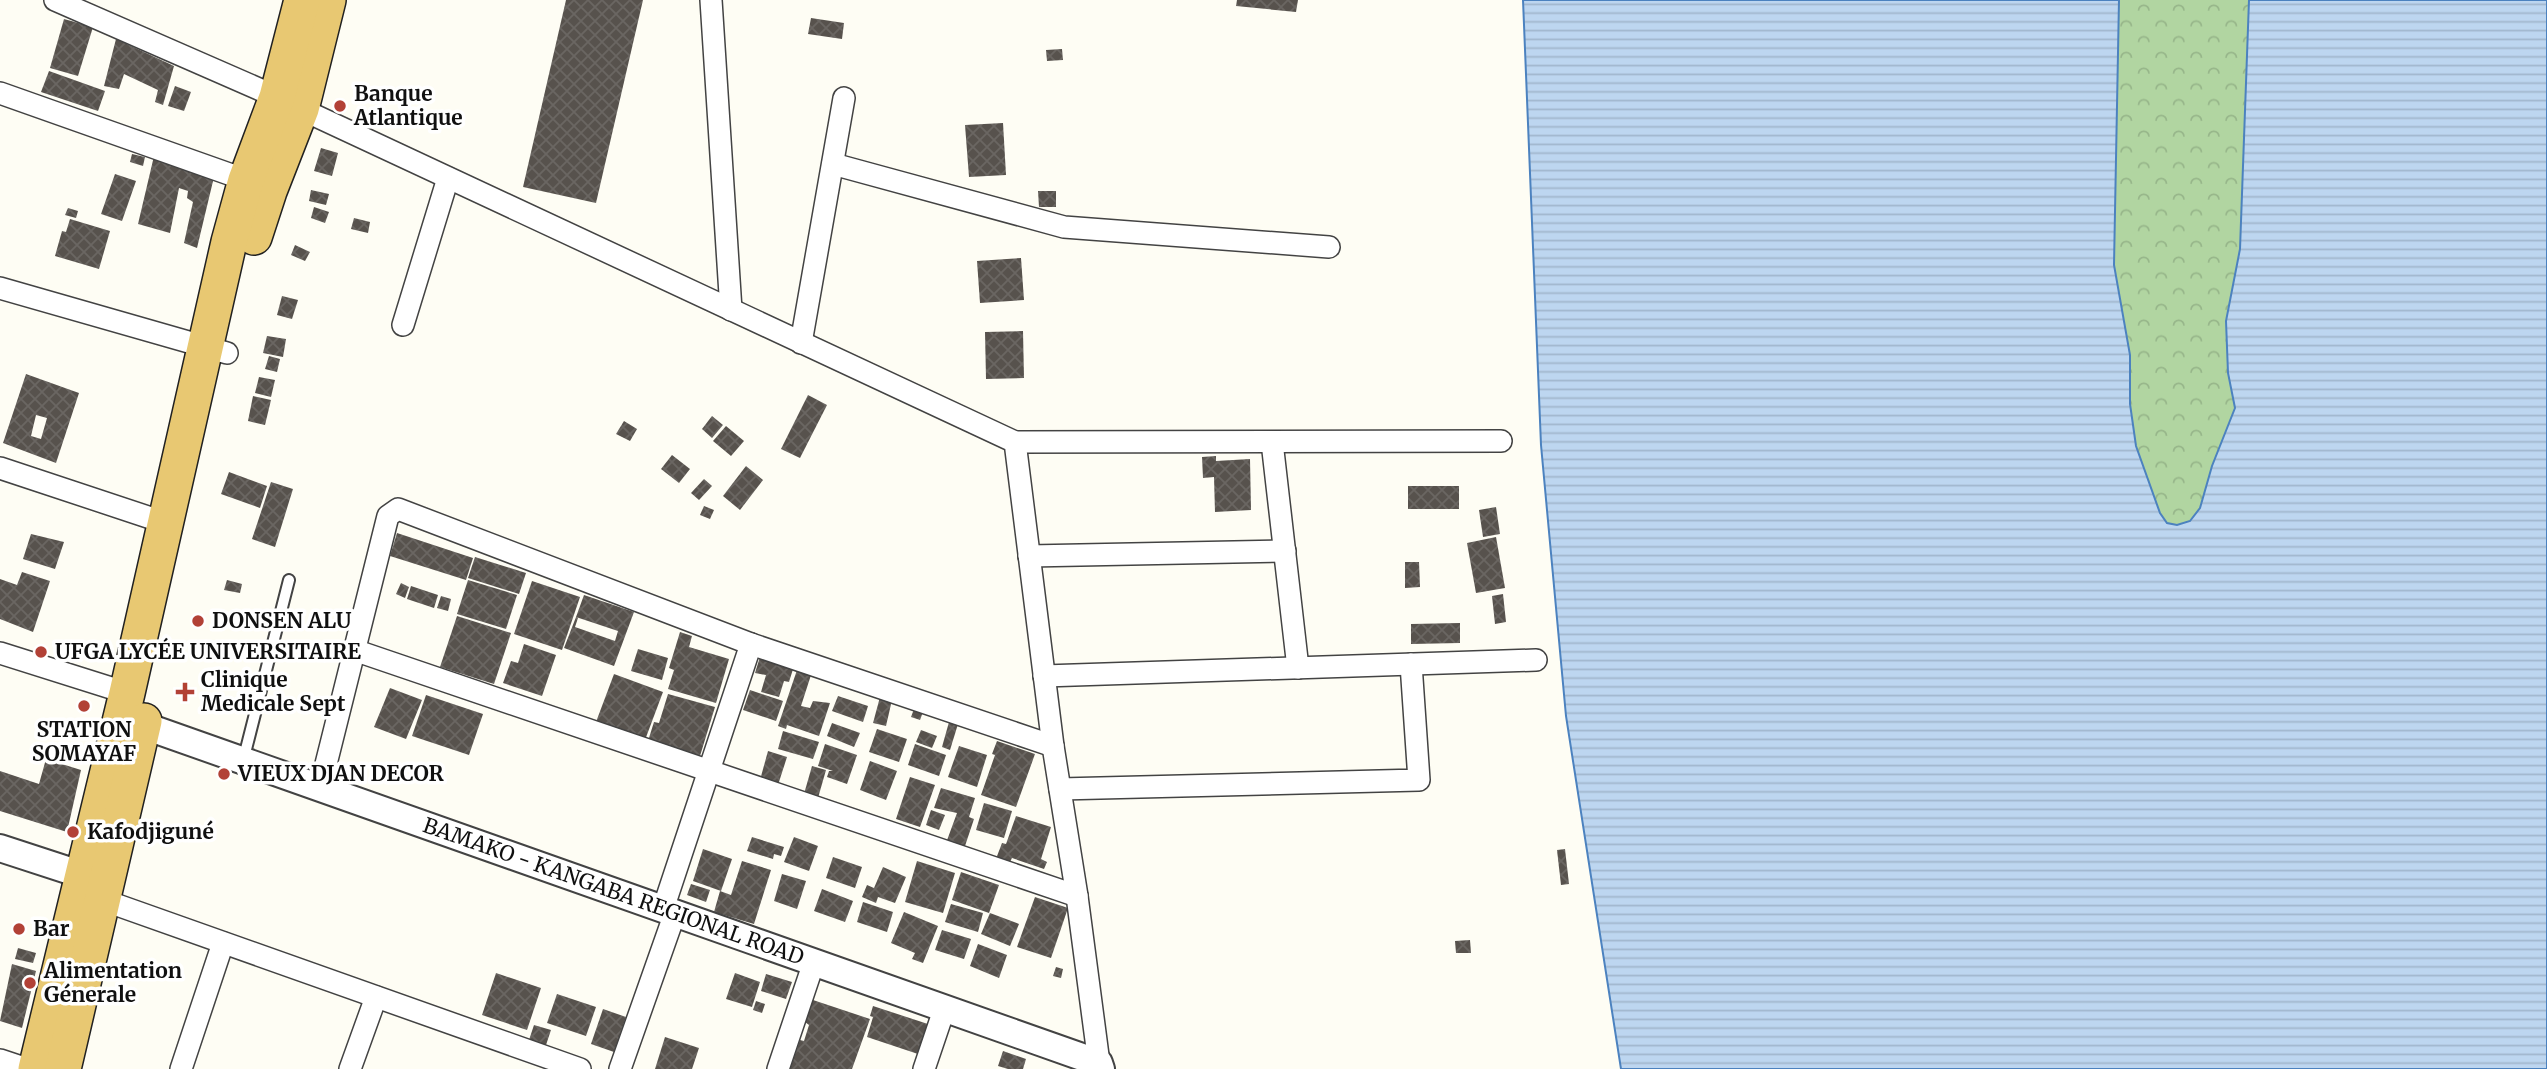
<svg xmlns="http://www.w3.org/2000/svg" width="2547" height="1069" viewBox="0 0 2547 1069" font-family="Merriweather,serif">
<defs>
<pattern id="forest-crowns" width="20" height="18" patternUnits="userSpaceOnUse" patternTransform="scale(1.75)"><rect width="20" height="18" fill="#b1d5a1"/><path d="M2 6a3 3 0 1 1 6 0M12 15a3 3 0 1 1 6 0" fill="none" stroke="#97b68a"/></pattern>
<pattern id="water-rules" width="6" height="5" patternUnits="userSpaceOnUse" patternTransform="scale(1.75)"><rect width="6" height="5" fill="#bdd6f0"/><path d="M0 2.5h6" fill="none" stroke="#a1b7cd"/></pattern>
<pattern id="building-cross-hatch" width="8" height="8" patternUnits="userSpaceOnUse" patternTransform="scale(1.75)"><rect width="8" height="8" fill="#57524d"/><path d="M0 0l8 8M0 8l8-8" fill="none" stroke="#6a6662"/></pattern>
</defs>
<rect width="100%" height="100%" fill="#fefdf4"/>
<path fill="url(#forest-crowns)" d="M2119,0h130l-9,249 -14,72 2,52 7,35 -23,58 -12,42 -10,13 -13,4 -10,-2 -7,-10 -24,-67 -6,-42v-49l-16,-90z"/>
<path fill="url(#water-rules)" stroke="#4c82bf" stroke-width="2" d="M1523,0h596l-5,265 16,90v49l6,42 24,67 7,10 10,2 13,-4 10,-13 12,-42 23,-58 -7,-35 -2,-52 14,-72 9,-249h298v1069h-926l-55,-353 -25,-271z"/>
<g fill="url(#building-cross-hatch)" fill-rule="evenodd">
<path d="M566,0h77l-47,203 -73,-16z"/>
<path d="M1237,0h61l-2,12 -60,-6z"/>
<path d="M811,18l33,5 -2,16 -34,-5z"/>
<path d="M64,19l29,8 -15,49 -28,-8z"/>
<path d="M116,39l58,27 -11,39 -8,-3 3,-12 -34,-16 -5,15 -15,-3z"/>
<path d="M1062,49l1,11 -16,1 -1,-11z"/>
<path d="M49,71l56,20 -7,20 -57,-19z"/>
<path d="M175,86l16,6 -7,19 -16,-5z"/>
<path d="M1003,123l3,52 -37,2 -4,-52z"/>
<path d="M321,148l17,5 -6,23 -18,-5z"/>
<path d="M132,154l13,3 -2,9 -13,-4z"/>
<path d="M154,156l60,21 -17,71 -13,-5 9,-41 -6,-4 1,-7 -9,-3 -9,45 -32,-9z"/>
<path d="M115,174l21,7 -14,40 -21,-7z"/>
<path d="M311,190l18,4 -3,11 -17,-4z"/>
<path d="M1038,191h18v16h-17z"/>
<path d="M314,207l15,5 -4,11 -14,-5z"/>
<path d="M68,208l10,3 -2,7 -11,-3z"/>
<path d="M354,218l16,4 -2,11 -17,-4z"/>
<path d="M70,219l40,12 -11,38 -44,-13 7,-25 4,1z"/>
<path d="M295,245l15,7 -5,9 -14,-6z"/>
<path d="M1021,258l3,42 -44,3 -3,-42z"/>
<path d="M282,296l16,4 -6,19 -15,-4z"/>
<path d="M1023,331l1,47 -38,1 -1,-47z"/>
<path d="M267,336l19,3 -3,18 -20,-4z"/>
<path d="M269,356l11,3 -3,13 -12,-3z"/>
<path d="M26,374l53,19 -23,70 -53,-20zM36,415l11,3 -6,21 -10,-3z"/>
<path d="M259,377l16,3 -4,17 -16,-4z"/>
<path d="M808,395l19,10 -27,53 -19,-9z"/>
<path d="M253,396l18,4 -6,25 -17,-4z"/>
<path d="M712,416l11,9 -11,13 -10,-9z"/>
<path d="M624,421l13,8 -7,12 -14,-7z"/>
<path d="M726,426l18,15 -13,15 -18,-15z"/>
<path d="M672,455l18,14 -11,14 -18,-14z"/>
<path d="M1216,456v5l34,-2 1,51 -36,2 -1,-35 -11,1 -1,-21z"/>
<path d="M746,466l17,14 -23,30 -17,-14z"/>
<path d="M229,472l38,14 -7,22 -39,-14z"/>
<path d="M704,479l8,7 -13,14 -8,-7z"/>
<path d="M271,482l22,7 -18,58 -23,-8z"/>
<rect x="1408" y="486" width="51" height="23"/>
<path d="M704,506l10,4 -4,9 -10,-4z"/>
<path d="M1496,507l4,27 -17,3 -4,-27z"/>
<path d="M397,533l76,25 -7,22 -76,-24z"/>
<path d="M31,534l33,8 -9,27 -32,-10z"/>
<path d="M1496,537l9,51 -29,5 -9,-50z"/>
<path d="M475,557l51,16 -7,21 -51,-16z"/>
<path d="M1405,562h14l1,25 -15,1z"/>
<path d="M22,572l28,9 -17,51 -33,-13v-40l17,6z"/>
<path d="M227,580l15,4 -2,9 -16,-3z"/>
<path d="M468,580l49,15 -11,34 -49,-15z"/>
<path d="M532,581l48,16 -18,53 -48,-16z"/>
<path d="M401,583l8,4 -4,11 -9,-4z"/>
<path d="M411,586l27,9 -4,13 -27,-9z"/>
<path d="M1503,594l3,28 -11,2 -3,-28z"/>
<path d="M584,595l50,17 -20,54 -50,-18 12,-31 2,1 -3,9 40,14 3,-10 -42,-14z"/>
<path d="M441,596l10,3 -3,12 -11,-3z"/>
<path d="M457,616l54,17 -17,51 -54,-17z"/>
<path d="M1460,623v20l-49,1v-20z"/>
<path d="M680,632l12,4 -3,11 40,12 -13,44 -48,-14 6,-19 -5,-2z"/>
<path d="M524,644l32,11 -14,41 -39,-13 8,-22 7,2z"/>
<path d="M638,649l30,9 -6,22 -31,-9z"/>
<path d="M760,657l34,9 -5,16 -5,-1 -5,16 -18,-5 5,-17 -11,-2z"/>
<path d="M797,670l14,5 -10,31 9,2 3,-7 17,2 -11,33 -32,-11 -1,4 -8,-3z"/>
<path d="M614,674l49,18 -18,48 -49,-18z"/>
<path d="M390,688l32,12 -16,39 -32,-12z"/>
<path d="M750,690l33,11 -7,20 -33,-11z"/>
<path d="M668,694l47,13 -15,49 -52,-15 6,-19 5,1z"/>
<path d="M426,695l57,19 -14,41 -57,-19z"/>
<path d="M838,696l30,10 -5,16 -31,-11z"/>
<path d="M880,697l12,3 -6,26 -13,-3z"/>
<path d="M914,709l9,3 -3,8 -9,-3z"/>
<path d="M949,722l9,2 -8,26 -8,-3z"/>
<path d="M832,723l28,10 -6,14 -27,-11z"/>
<path d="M877,729l30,10 -8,23 -30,-10z"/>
<path d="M921,730l16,6 -5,12 -16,-6z"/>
<path d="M783,731l36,11 -6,17 -35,-10z"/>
<path d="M997,741l38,13 -19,53 -35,-12 14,-40 -3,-1z"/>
<path d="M825,744l32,11 -10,29 -20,-7 2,-6h4l-15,-5z"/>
<path d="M915,744l31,11 -7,21 -31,-11z"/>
<path d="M959,746l28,9 -10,32 -29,-10z"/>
<path d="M768,751l19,6 -9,28 -18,-5z"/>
<path d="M46,759l35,11 -14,62 -67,-21v-40l39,13z"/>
<path d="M870,761l27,10 -11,29 -26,-10z"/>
<path d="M812,766l14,4 -8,28 -14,-4z"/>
<path d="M910,777l25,8 -15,42 -24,-8z"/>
<path d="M941,788l34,10 -6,19 5,2 -10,30 -18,-6 11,-30 -23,-5z"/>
<path d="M984,803l28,8 -8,27 -28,-8z"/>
<path d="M931,810l14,5 -6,15 -13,-5z"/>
<path d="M1016,816l35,11 -10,32 6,3 -3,7 -32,-11 -5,10 -13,-4 8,-21 4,1z"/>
<path d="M752,837l32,10 -3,9 -7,-2 -1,5 -26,-8z"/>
<path d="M794,837l24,9 -9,25 -25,-9z"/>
<path d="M703,849l29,10 -11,32 -28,-10z"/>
<path d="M1565,849l4,35 -8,1 -4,-35z"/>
<path d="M833,857l29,10 -7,21 -29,-10z"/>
<path d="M742,861l29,9 -17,54 -40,-12 6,-21 11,4z"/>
<path d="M917,861l38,12 -12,40 -38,-11z"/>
<path d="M883,867l23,10 -11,26 -17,-6 -2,6 -14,-6 5,-12 7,3z"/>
<path d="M961,872l38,13 -10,28 -37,-13z"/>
<path d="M782,874l24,7 -9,28 -23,-8z"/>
<path d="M691,884l19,6 -4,12 -19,-7z"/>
<path d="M822,889l31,12 -8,21 -31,-11z"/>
<path d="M1035,897l33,11 -17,50 -34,-11z"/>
<path d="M863,902l30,10 -6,20 -30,-10z"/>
<path d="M951,904l32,9 -5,19 -33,-10z"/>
<path d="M904,912l34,14 -15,37 -11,-4 3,-6 -24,-10z"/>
<path d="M990,913l29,11 -9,22 -29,-12z"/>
<path d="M942,930l29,9 -7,20 -29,-9z"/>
<path d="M1470,940l1,13h-15l-1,-12z"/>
<path d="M978,944l29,11 -8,23 -29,-12z"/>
<path d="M18,948l18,5 -3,10 -18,-4z"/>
<path d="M12,964l24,7 -14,57 -22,-7z"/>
<path d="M1056,967l7,2 -2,9 -8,-2z"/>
<path d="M496,973l45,15 -14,42 -45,-15z"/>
<path d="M735,973l25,9 -8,25 -26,-8z"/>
<path d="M766,974l26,8 -6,17 -25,-8z"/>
<path d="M557,994l39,13 -10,29 -39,-13z"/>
<path d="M813,1000l57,19 -18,50h-62l10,-29 4,1 5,-16 -4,-3z"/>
<path d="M756,1001l9,3 -3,9 -9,-3z"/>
<path d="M873,1006l58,19 -10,30 -54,-18 6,-20 -3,-1z"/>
<path d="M603,1009l23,8 -12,35 -23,-8z"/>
<path d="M534,1025l17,5 -5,15 -17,-5z"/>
<path d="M665,1037l34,11 -7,21h-37z"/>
<path d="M1003,1051l23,8 -3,10h-15l-10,-3z"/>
</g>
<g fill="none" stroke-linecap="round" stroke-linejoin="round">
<g stroke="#434343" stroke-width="14">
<path id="service" d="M243,761l46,-181"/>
</g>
<g stroke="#434343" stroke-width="24">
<g id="minor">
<path d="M55,0l222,97"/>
<path d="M711,0l20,310"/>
<path d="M0,93l246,87"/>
<path d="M301,109l714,333 38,304 24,150 22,167"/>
<path d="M833,164l231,63 265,20"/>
<path d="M0,288l227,65"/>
<path d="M403,325l45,-147"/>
<path d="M801,343l43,-245"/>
<path d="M1015,442l486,-1"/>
<path d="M1272,442l26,226"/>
<path d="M0,468l166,55"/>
<path d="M1029,556l256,-5"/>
<path d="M354,650l723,246"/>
<path d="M0,653l127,40"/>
<path d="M1044,676l492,-16"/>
<path d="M320,788l68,-272 10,-7 353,135 302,102"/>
<path d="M1060,789l359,-9 -8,-116"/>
<path d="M103,900l477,169"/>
<path d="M663,909l88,-265"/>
<path d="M0,1060l27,9"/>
<path d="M181,1069l42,-126"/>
<path d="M350,1069l26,-72"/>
<path d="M620,1069l55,-156"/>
<path d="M778,1069l36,-107"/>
<path d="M924,1069l21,-62"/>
</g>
</g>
<g stroke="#434343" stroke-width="30">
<g id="tertiary">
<path id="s1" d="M125,719l974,344 2,6"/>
<path d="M0,848l98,32"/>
</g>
</g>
<g stroke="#212121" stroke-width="38">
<g id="trunk">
<path d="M254,237l15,-46 32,-82 27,-109"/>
<path d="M36,1069l91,-376 102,-451 17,-62 31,-83 25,-97"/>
<path d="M63,1069l81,-348"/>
</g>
</g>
<use href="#service" stroke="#fff" stroke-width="10"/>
<use href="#minor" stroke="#fff" stroke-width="21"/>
<use href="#tertiary" stroke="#fff" stroke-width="26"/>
<use href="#trunk" stroke="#e8c872" stroke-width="35"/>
</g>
<g fill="#b24136" stroke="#fff" stroke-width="2.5">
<circle cx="340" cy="106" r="7"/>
<circle cx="198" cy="621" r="7"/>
<circle cx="41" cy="652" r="7"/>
<path d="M181.5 681.5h7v7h7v7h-7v7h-7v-7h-7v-7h7z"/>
<circle cx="84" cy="706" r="7"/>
<circle cx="224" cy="774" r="7"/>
<circle cx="73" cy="832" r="7"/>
<circle cx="19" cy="929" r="7"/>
<circle cx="30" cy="983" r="7"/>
</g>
<g text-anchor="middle" stroke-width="7" stroke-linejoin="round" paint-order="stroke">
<g font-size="21" font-weight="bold" fill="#101010" stroke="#fff" text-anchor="start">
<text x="354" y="101">Banque<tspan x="354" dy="24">Atlantique</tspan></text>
<text x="212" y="628">DONSEN ALU</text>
<text x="55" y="659">UFGA LYCÉE UNIVERSITAIRE</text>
<text x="201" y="687">Clinique<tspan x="201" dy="24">Medicale Sept</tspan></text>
<text x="84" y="737" text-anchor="middle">STATION<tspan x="84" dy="24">SOMAYAF</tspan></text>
<text x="238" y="781">VIEUX DJAN DECOR</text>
<text x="87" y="839">Kafodjiguné</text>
<text x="33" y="936">Bar</text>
<text x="44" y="978">Alimentation<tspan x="44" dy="24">Génerale</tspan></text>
</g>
<g font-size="21" fill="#101010" stroke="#fff">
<text dy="7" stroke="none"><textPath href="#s1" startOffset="518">BAMAKO - KANGABA REGIONAL ROAD</textPath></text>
</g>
</g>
</svg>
